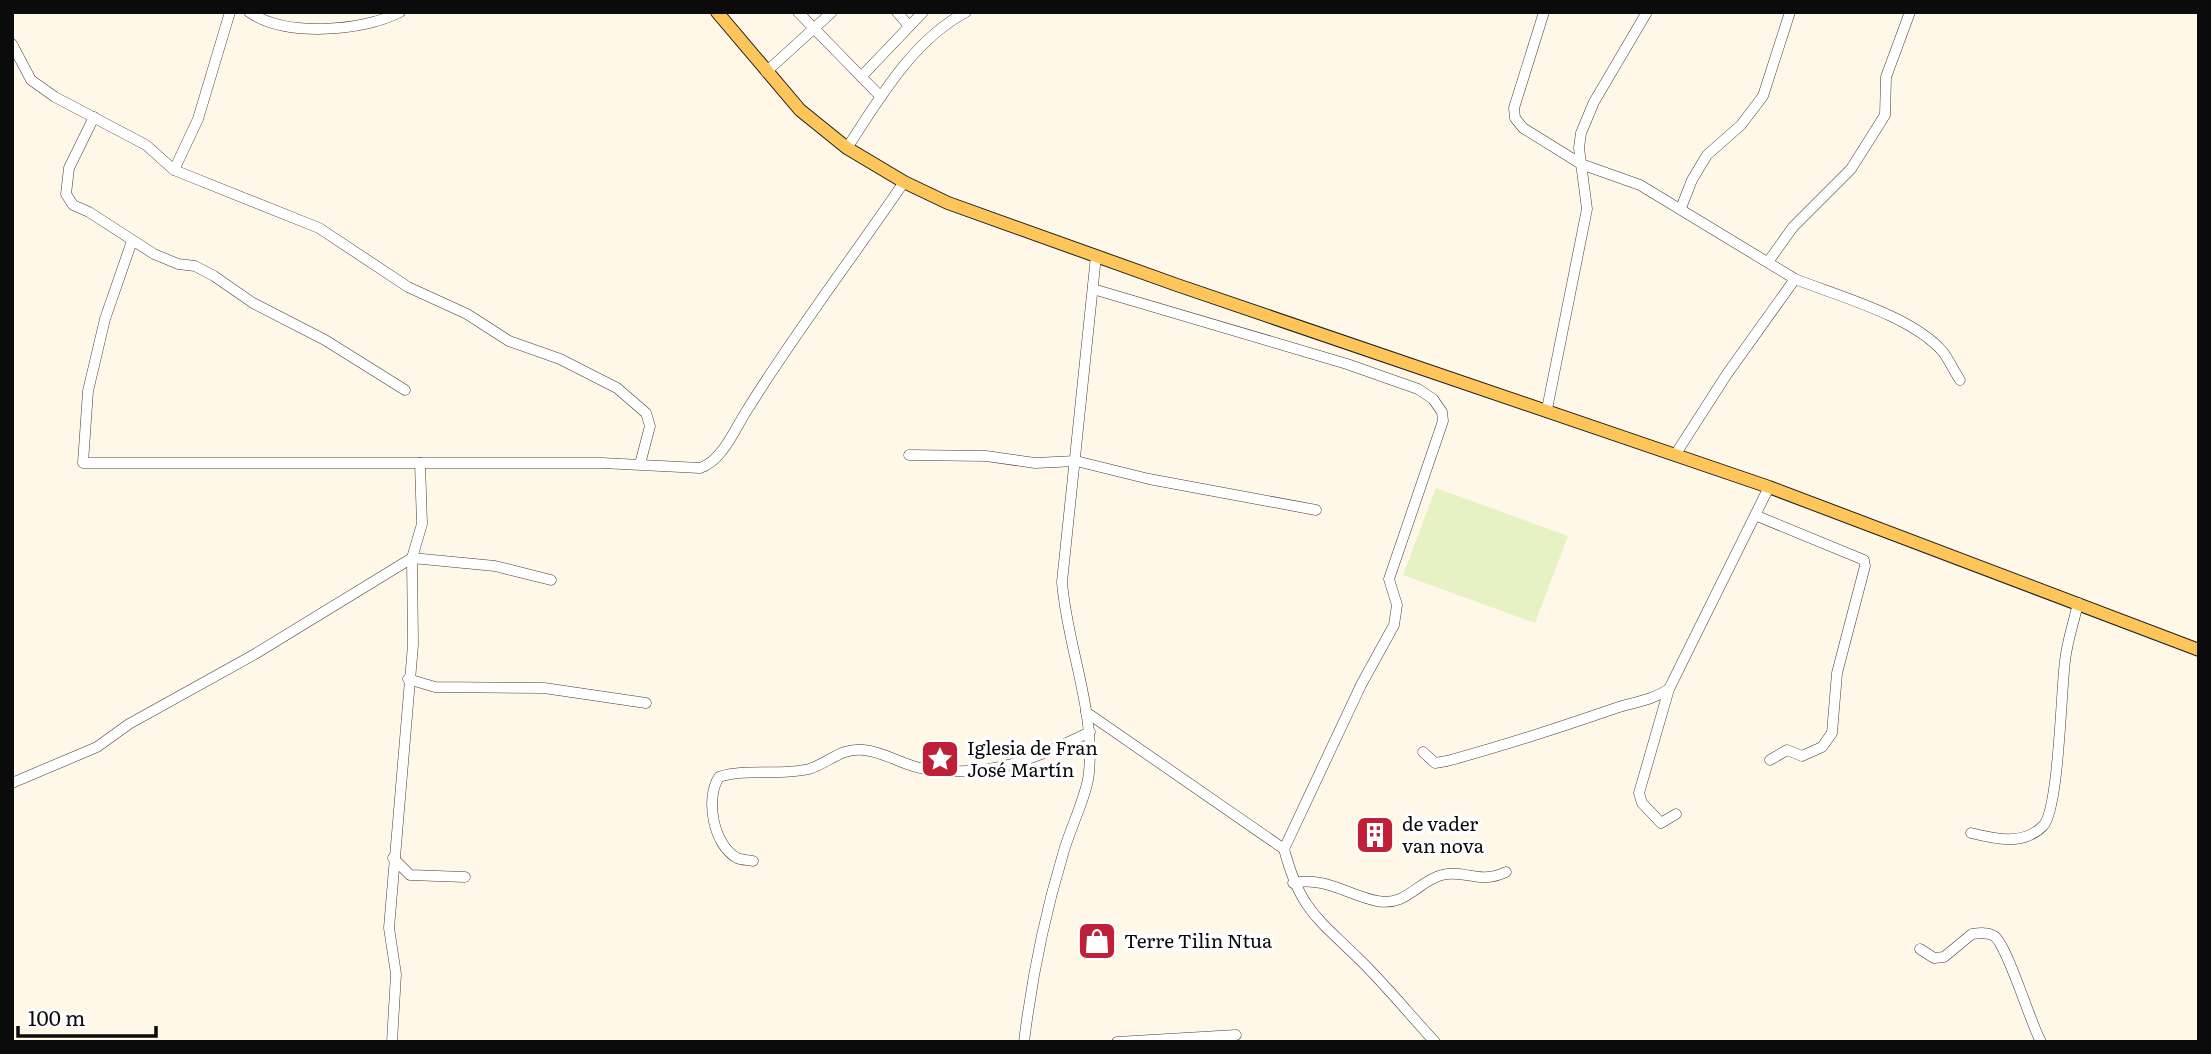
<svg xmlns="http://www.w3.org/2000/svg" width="2211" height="1054" viewBox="0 0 2211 1054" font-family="Literata,serif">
<rect width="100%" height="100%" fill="#fff8e9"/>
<path fill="#e6f1c4" d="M1436,488l132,48 -33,87 -132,-48z"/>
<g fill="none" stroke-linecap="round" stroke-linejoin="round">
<g stroke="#3e3e3e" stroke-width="11">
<g id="minor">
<path d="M249,12c36,25 113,20 151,0"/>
<path d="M798,12l83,85"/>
<path d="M897,12l12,14"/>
<path d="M1544,12l-30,96 1,10 8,10 58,36 59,21 155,94 -68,95 -52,81"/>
<path d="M12,44l19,36 24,17 91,48 28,25 145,58 89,59 59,27 42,27 51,18 57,29 29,25 4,13 -10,38"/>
<path d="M766,72l66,-60"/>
<path d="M861,77l62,-65"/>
<path d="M94,117l-25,51 -3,26 7,11 16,7 65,42 24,10 17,2 19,10 39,27 72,37 80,50"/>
<path d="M847,148c32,-49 66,-108 119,-136"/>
<path d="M174,170l24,-51 32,-107"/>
<path d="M1681,208l11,-28 15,-25 34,-30 22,-29 27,-84"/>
<path d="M132,241l-27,78 -17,72 -5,72h519l98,5c23,-7 36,-42 49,-61 48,-77 104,-150 155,-225"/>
<path d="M1768,262l25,-35 58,-58 34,-54 1,-38 24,-65"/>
<path d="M1795,279c43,17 117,37 148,73 6,8 11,19 17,28"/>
<path d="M1093,289l254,75 71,25 15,10 9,13 1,9 -54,158 8,26 -3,20 -33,60 -77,164"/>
<path d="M1547,409l40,-200 -8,-61 2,-15 13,-31 53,-90"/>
<path d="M909,455l77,1 49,7 41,-2 73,18 167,31"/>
<path d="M1757,516l107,44 1,6 -28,107 -5,60 -10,14 -20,9 -15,-6 -17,10"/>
<path d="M408,679l27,8 109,1 102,15"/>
<path d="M1086,712l198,137c16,60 32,68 74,109 27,26 51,56 77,84"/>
<path d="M1423,752l12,11 12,-2c56,-15 111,-33 166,-52 20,-7 38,-8 56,-20"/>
<path d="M12,783l85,-36 32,-23 126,-70 157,-96 10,-34 -2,-61"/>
<path d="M1676,814l-15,9 -19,-20 -3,-10 30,-104 100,-202"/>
<path d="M1971,833c24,6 52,13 72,-7 16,-16 18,-136 22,-165 2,-20 9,-39 13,-58"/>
<path d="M393,858l17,17 55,2"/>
<path d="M753,861c-4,-1 -12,-1 -16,-3 -24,-13 -32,-60 -18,-81 28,-9 61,-1 90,-8 20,-6 32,-22 55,-19 21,2 40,16 61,19 68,9 106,-9 165,-37"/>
<path d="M1293,883c31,-7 55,12 84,18 29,6 41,-20 65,-26 24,-6 36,10 64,-3"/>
<path d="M1920,949l14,9 10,-1 28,-23c8,-1 16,-2 22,2 13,8 36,86 47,106"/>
<path d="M392,1042l4,-68 -7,-46 24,-283 -1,-87 83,8 56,14"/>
<path d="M1024,1042c8,-66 20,-125 39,-188 6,-23 25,-61 26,-82 6,-64 -22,-126 -27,-190l34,-326"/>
<path d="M1117,1042l119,-7"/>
</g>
</g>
<g stroke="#1c1c1c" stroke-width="14">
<path id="major" d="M717,12l83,98 47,38 57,34 44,21 229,82 592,202 430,163"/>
</g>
<use href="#minor" stroke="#fff" stroke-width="10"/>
<use href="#major" stroke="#fec55a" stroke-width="12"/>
</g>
<defs>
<g id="sight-square" transform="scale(2.0125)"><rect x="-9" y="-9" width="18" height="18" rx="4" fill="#bf1f37" stroke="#fff"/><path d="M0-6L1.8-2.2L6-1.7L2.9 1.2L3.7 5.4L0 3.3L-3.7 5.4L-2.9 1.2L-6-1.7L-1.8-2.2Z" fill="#fff"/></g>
<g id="building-square" transform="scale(2.0125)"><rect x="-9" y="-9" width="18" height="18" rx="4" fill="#bf1f37" stroke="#fff"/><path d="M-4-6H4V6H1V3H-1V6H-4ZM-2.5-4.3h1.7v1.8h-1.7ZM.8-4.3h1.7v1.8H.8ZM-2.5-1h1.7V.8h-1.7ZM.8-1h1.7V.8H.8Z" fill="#fff"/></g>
<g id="shop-square" transform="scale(2.0125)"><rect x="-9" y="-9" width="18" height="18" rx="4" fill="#bf1f37" stroke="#fff"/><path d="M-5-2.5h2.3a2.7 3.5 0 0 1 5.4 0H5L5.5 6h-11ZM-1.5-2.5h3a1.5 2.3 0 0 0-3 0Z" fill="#fff"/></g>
</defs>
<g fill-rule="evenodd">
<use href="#sight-square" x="940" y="759"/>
<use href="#building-square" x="1375" y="835"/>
<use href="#shop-square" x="1097" y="941"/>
</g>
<g text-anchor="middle" stroke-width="7" stroke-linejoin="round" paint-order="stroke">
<g font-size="19" fill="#0b0b0b" stroke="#fff" text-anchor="start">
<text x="967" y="755">Iglesia de Fran<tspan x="967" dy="22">José Martín</tspan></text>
<text x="1402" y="831">de vader<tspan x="1402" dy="22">van nova</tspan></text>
<text x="1124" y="948">Terre Tilin Ntua</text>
</g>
</g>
<rect width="2211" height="1054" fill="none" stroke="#0b0b0b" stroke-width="28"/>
<path d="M18 1026v10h138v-10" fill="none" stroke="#0b0b0b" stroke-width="3.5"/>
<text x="28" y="1026" font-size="21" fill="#0b0b0b" stroke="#ffffff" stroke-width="5" paint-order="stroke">100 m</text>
</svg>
